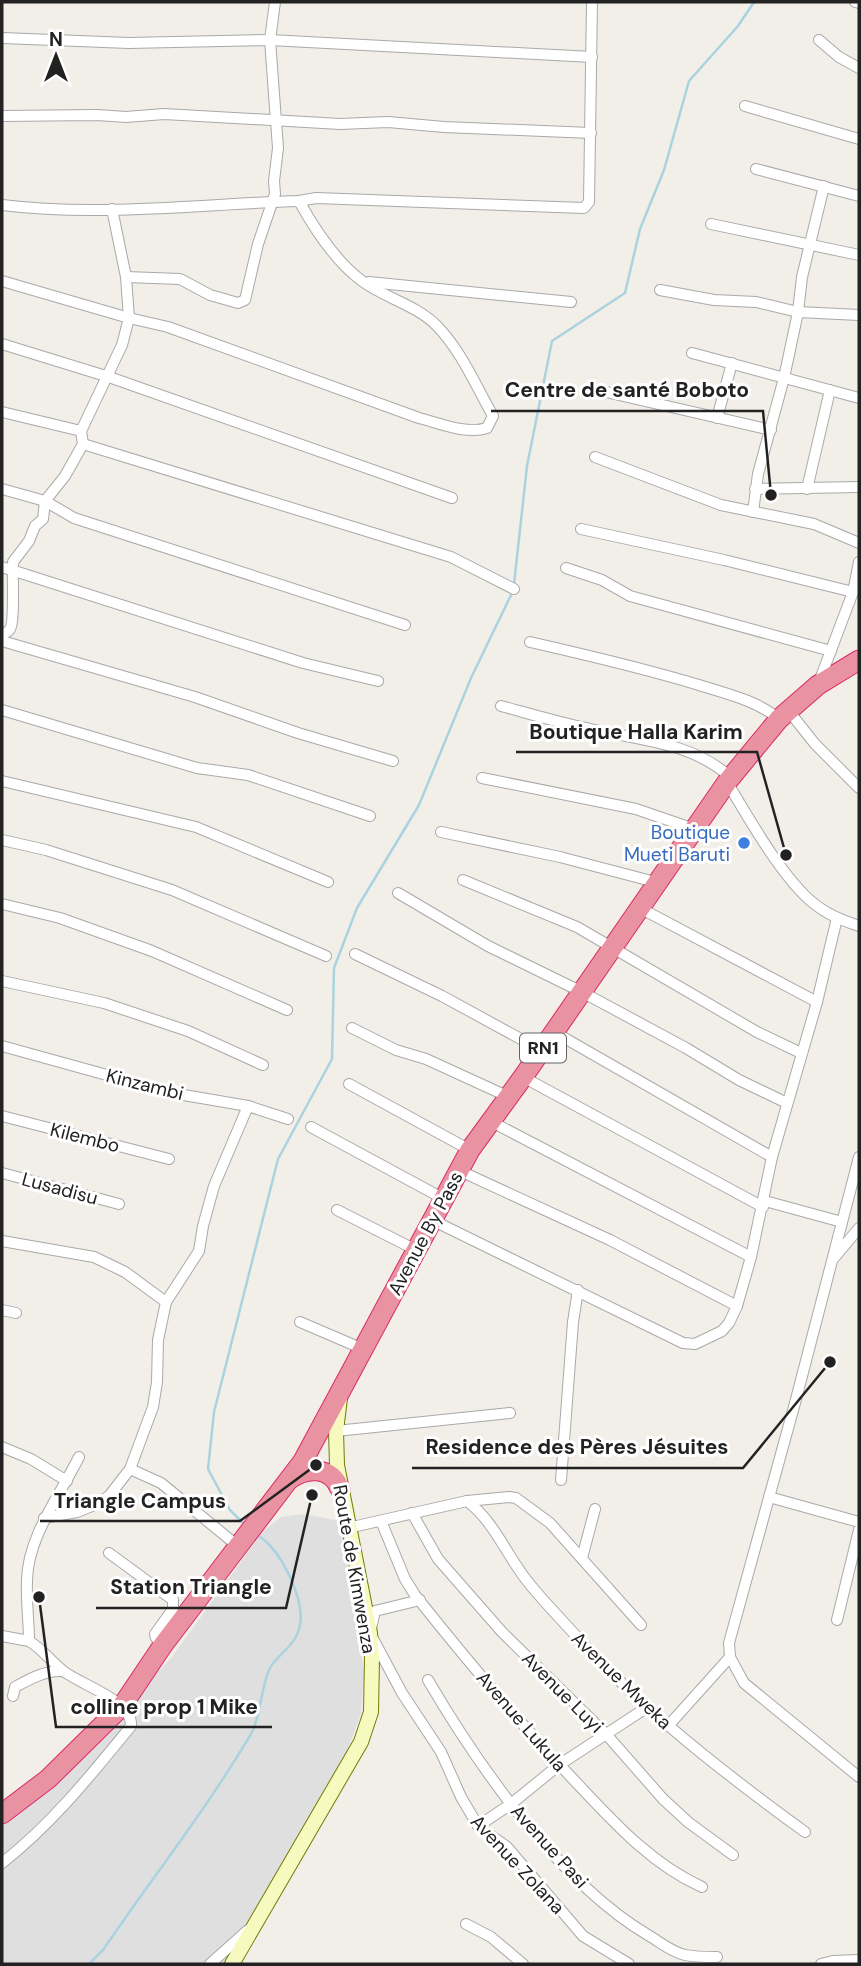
<svg xmlns="http://www.w3.org/2000/svg" width="861" height="1966" viewBox="0 0 861 1966" font-family="'DM Sans',sans-serif">
<rect width="100%" height="100%" fill="#f2efe9"/>
<path fill="#e0dfdf" d="M303,1514l38,7 23,151 -3,42 -14,37 -96,172 -26,41h-223v-142l45,-34 124,-130 92,-127 18,-14z"/>
<g fill="none" stroke-linecap="round" stroke-linejoin="round">
<g stroke="#aad3df" stroke-width="2.5">
<path d="M514,584l13,-118 25,-125 73,-48 15,-64 24,-59 25,-89 49,-55 16,-24"/>
<path d="M244,1524l-14,-14 -22,-41 6,-57 64,-253 54,-100 2,-91 23,-60 62,-103 52,-127 42,-87"/>
<path d="M89,1964l14,-14c49,-72 103,-140 148,-216 10,-18 10,-49 19,-66 7,-14 26,-21 30,-43 5,-25 -19,-75 -40,-88"/>
</g>
<g stroke="#a9a9a9" stroke-width="12">
<g id="street">
<path d="M855,2l4,1"/>
<path d="M2,38l127,5 141,-3 322,17"/>
<path d="M819,40l20,17 20,11"/>
<path d="M745,106l114,33"/>
<path d="M2,116l95,-1 29,2 38,-3 176,10 48,-2 56,5 147,6"/>
<path d="M756,169l103,27"/>
<path d="M2,205c97,12 199,-1 297,-4l17,-3 268,10 5,-6 3,-200"/>
<path d="M711,224l148,31"/>
<path d="M126,277l54,2 30,16 28,8 7,-3 13,-56 17,-50 -1,-13 4,-33 -8,-108 5,-38"/>
<path d="M2,281l127,37 39,9 251,91c20,5 48,17 68,10l6,-12c-17,-30 -32,-66 -57,-91 -20,-20 -51,-27 -74,-44 -27,-20 -47,-51 -63,-80"/>
<path d="M369,282l202,20"/>
<path d="M660,290l54,10 42,2 42,10 61,3"/>
<path d="M2,344l107,33 343,121"/>
<path d="M692,353l167,45"/>
<path d="M593,389l178,41"/>
<path d="M2,412l79,19"/>
<path d="M717,418l15,-55"/>
<path d="M83,444l368,113 63,32"/>
<path d="M595,457l126,48 93,19 45,19"/>
<path d="M2,489l43,12 29,17 331,107"/>
<path d="M755,489l104,-2"/>
<path d="M807,489l23,-99"/>
<path d="M753,512l5,-38 26,-96 14,-66 4,-35 22,-91"/>
<path d="M581,529l143,31 129,32"/>
<path d="M2,567l301,96 75,18"/>
<path d="M566,568l36,12 28,16 201,55"/>
<path d="M2,636c2,-2 7,-5 8,-7 5,-7 2,-56 3,-67l16,-21 6,-15 8,-7 2,-18 20,-25 18,-32 -2,-13 41,-86 7,-27 -3,-41 -14,-68"/>
<path d="M2,641l193,56 103,36 95,28"/>
<path d="M530,642c57,13 113,26 169,43 28,9 57,15 80,34"/>
<path d="M819,682l34,-90 6,-30"/>
<path d="M501,706c30,8 59,17 89,23 48,11 102,13 140,48"/>
<path d="M2,710l195,58 51,7 122,41"/>
<path d="M788,710l27,34 44,44"/>
<path d="M482,778l154,31 58,20"/>
<path d="M2,781l194,46 132,55"/>
<path d="M727,782c21,35 60,105 93,126 12,9 25,13 39,18"/>
<path d="M441,832l119,25 99,26"/>
<path d="M2,840l44,10 126,40 154,66"/>
<path d="M463,880l114,47 180,105 44,21"/>
<path d="M398,893l90,53 94,46 104,56 53,32 48,23"/>
<path d="M2,904l58,14 92,33 135,59"/>
<path d="M640,908l177,94"/>
<path d="M355,954l87,42 99,54"/>
<path d="M2,981l102,22 84,28 75,34"/>
<path d="M352,1028l44,22 30,9 83,38"/>
<path d="M554,1032l218,125"/>
<path d="M2,1046l170,47 76,13 40,13"/>
<path d="M523,1077l240,130"/>
<path d="M349,1084l121,66"/>
<path d="M2,1116l167,43"/>
<path d="M490,1121l261,136"/>
<path d="M311,1127l133,72"/>
<path d="M859,1157l-64,246 -66,240 1,14 14,26 115,94"/>
<path d="M458,1170l152,70 127,66"/>
<path d="M2,1173l117,31"/>
<path d="M765,1201l77,21"/>
<path d="M337,1210l79,40"/>
<path d="M432,1220l251,123 12,1 27,-13 7,-8 8,-17 14,-49 21,-100 45,-155 20,-84"/>
<path d="M2,1241l92,16 31,15 41,30"/>
<path d="M834,1258l25,-30"/>
<path d="M2,1310l14,3"/>
<path d="M300,1322l63,27"/>
<path d="M336,1431l174,-18"/>
<path d="M2,1447l29,12 36,22"/>
<path d="M130,1469l31,14 78,64"/>
<path d="M561,1480l12,-158 5,-32"/>
<path d="M769,1497l90,25"/>
<path d="M467,1501c27,20 40,55 61,81 15,19 33,37 50,56 67,74 146,135 227,194"/>
<path d="M412,1513l26,46 64,73 104,102 57,65 25,23 45,33"/>
<path d="M44,1518l33,-6 20,-8 12,-8 21,-27 23,-62 4,-25 1,-42 8,-38 33,-51 4,-25 11,-40 34,-80"/>
<path d="M381,1521l24,58 10,16c50,63 102,125 157,183 39,41 77,85 130,109"/>
<path d="M348,1528l119,-27 42,-4 7,1 34,25 91,102"/>
<path d="M109,1553l64,47v9l-18,25 1,4 7,7"/>
<path d="M582,1558l13,-49"/>
<path d="M420,1600l-45,11 -5,22 32,60 39,59 20,45 17,29 29,21 76,89 46,28"/>
<path d="M837,1620l22,-90"/>
<path d="M2,1636l27,5"/>
<path d="M428,1680c51,87 132,203 220,255 12,7 23,17 37,20 10,2 22,2 32,2"/>
<path d="M13,1696l2,-9c15,-8 31,-17 47,-16"/>
<path d="M668,1726l62,-69"/>
<path d="M478,1826l33,-22 48,-39 87,-57"/>
<path d="M2,1863c50,-39 89,-88 129,-137 2,-26 -51,-41 -69,-56 -12,-10 -20,-21 -33,-29 0,-20 -3,-40 -2,-60 0,-43 33,-86 52,-124"/>
<path d="M466,1924l25,13 32,27"/>
<path d="M210,1964l38,-34"/>
<path d="M821,1964l12,-3 26,-1"/>
</g>
</g>
<g stroke="#707d05" stroke-width="16">
<path id="secondary" d="M232,1964l129,-222 10,-30 1,-54 -2,-25 -33,-168 -1,-34 4,-33"/>
</g>
<g stroke="#dc2a67" stroke-width="21">
<g id="highway">
<path d="M290,1479c17,-12 41,-13 50,10"/>
<path d="M2,1814l46,-35 74,-73 41,-61 140,-184 167,-311 53,-73 204,-295 52,-63 39,-34 41,-25"/>
</g>
</g>
<use href="#street" stroke="#fff" stroke-width="10"/>
<use href="#secondary" stroke="#f7fabf" stroke-width="14"/>
<use href="#highway" stroke="#e892a2" stroke-width="19"/>
</g>
<circle fill="#3f7fe0" stroke="#fff" stroke-width="2.5" cx="744" cy="843" r="7"/>
<g text-anchor="middle" stroke-width="6" stroke-linejoin="round" paint-order="stroke">
<rect fill="#fff" stroke="#646464" stroke-width="2" x="520" y="1033.5" width="46" height="29" rx="5"/>
<g font-size="18" font-weight="bold" fill="#222">
<text x="543" y="1054">RN1</text>
</g>
<g font-size="19" fill="#366cbe" stroke="#fff" text-anchor="end">
<text x="730" y="839">Boutique<tspan x="730" dy="22">Mueti Baruti</tspan></text>
</g>
<g font-size="19" fill="#222" stroke="#fff">
<text transform="translate(145 1084) rotate(14)" y="7">Kinzambi</text>
<text transform="translate(85 1137) rotate(14)" y="7">Kilembo</text>
<text transform="translate(60 1188) rotate(15)" y="7">Lusadisu</text>
<text transform="translate(425 1233) rotate(-62)" y="7">Avenue By Pass</text>
<text transform="translate(355 1569) rotate(80)" y="7">Route de Kimwenza</text>
<text transform="translate(622 1680) rotate(44)" y="7">Avenue Mweka</text>
<text transform="translate(563 1692) rotate(45)" y="7">Avenue Luyi</text>
<text transform="translate(522 1721) rotate(49)" y="7">Avenue Lukula</text>
<text transform="translate(550 1846) rotate(48)" y="7">Avenue Pasi</text>
<text transform="translate(518 1864) rotate(47)" y="7">Avenue Zolana</text>
</g>
</g>
<path fill="none" stroke="#222" stroke-width="2.5" d="M771 495L763 411H491M786 855L757 752H516M830 1362L743 1468H412M316 1465L240 1521H40M312 1495L286 1608H96M39 1597L56 1727H272"/>
<g fill="#222" stroke="#fff" stroke-width="2.5">
<circle cx="771" cy="495" r="7"/>
<circle cx="786" cy="855" r="7"/>
<circle cx="830" cy="1362" r="7"/>
<circle cx="316" cy="1465" r="7"/>
<circle cx="312" cy="1495" r="7"/>
<circle cx="39" cy="1597" r="7"/>
</g>
<g font-size="21" text-anchor="middle" font-weight="bold" fill="#222" stroke="#fff" stroke-width="6" stroke-linejoin="round" paint-order="stroke">
<text x="627" y="397">Centre de santé Boboto</text>
<text x="636" y="739">Boutique Halla Karim</text>
<text x="577" y="1454">Residence des Pères Jésuites</text>
<text x="140" y="1508">Triangle Campus</text>
<text x="191" y="1594">Station Triangle</text>
<text x="164" y="1714">colline prop 1 Mike</text>
</g>
<rect width="861" height="1966" fill="none" stroke="#222222" stroke-width="7"/>
<g transform="translate(56 56)" stroke="#ffffff" stroke-width="5" paint-order="stroke">
<path d="M0-5L12 26L0 18L-12 26Z" fill="#222222"/>
<text y="-10" font-size="19" font-weight="bold" text-anchor="middle" fill="#222222">N</text>
</g>
</svg>
